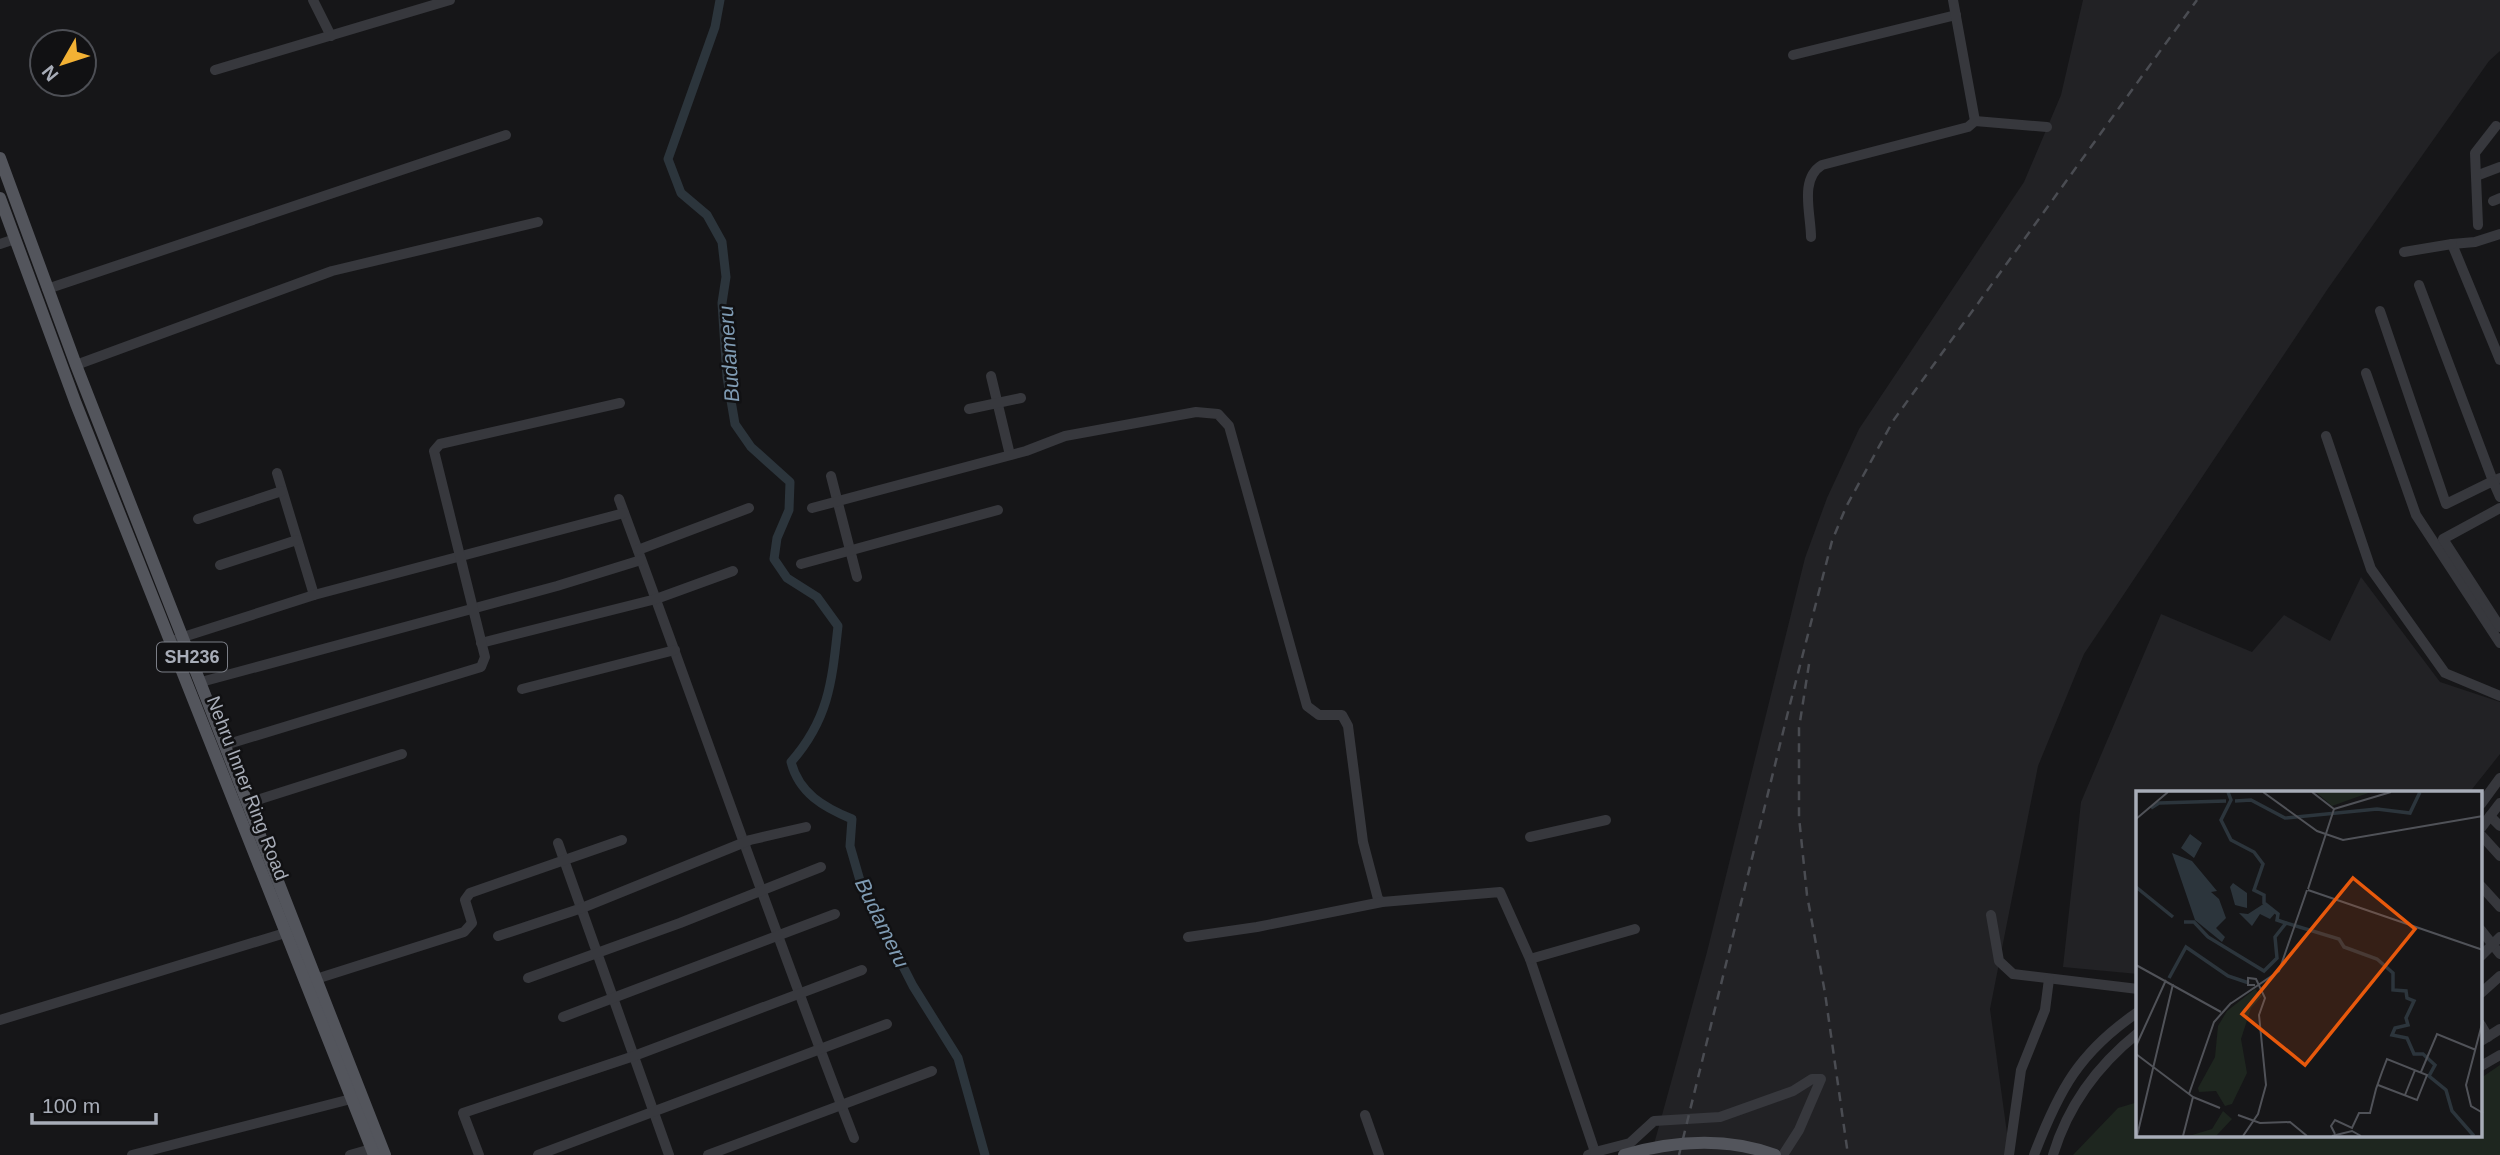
<svg xmlns="http://www.w3.org/2000/svg" width="2500" height="1155" viewBox="0 0 2500 1155" font-family="Arial,sans-serif">
<rect width="100%" height="100%" fill="#161618"/>
<g fill="#222225">
<path d="M2083,0h417v51l-11,10 -162,229 -243,364 -46,112 -48,243 20,146h-359l56,-203 98,-394 22,-60 32,-69 165,-247 37,-87z"/>
<path d="M2361,577l79,105 60,20v52l-31,39h-331v181l-75,-7 18,-165 80,-188 91,38 32,-37 46,26z"/>
</g>
<path fill="#1e261f" d="M2500,1065v90h-427l45,-47 20,-6v34h343v-58z"/>
<g fill="none" stroke-linecap="round" stroke-linejoin="round">
<path stroke="#2c353c" stroke-width="9" d="M720,0l-5,27 -47,132 13,34 26,22 15,27 4,35 -4,26 5,74 8,47 16,23 39,35 -1,28 -12,28 -3,21 13,19 30,19 21,29c-6,55 -9,93 -47,136 8,31 32,45 61,57l-2,27 11,38 52,102 45,72 27,97"/>
<g stroke="#37383d" stroke-width="10">
<path d="M313,0l18,36"/>
<path d="M1793,55l163,-40"/>
<path d="M215,70l235,-70"/>
<path d="M1975,121l72,6"/>
<path d="M2476,176l24,-9"/>
<path d="M2493,201l7,-3"/>
<path d="M2478,225l-3,-72 21,-27"/>
<path d="M2500,234l-25,8 -23,2 48,116"/>
<path d="M1811,237c0,-23 -12,-58 11,-72l146,-38 7,-6 -22,-121"/>
<path d="M0,244l15,-5"/>
<path d="M2404,252l48,-8"/>
<path d="M2419,285l74,196 7,-3"/>
<path d="M47,289l459,-154"/>
<path d="M2380,311l66,193 47,-23 7,16"/>
<path d="M76,365l256,-94 206,-49"/>
<path d="M2366,373l50,142 84,128"/>
<path d="M991,376l19,79"/>
<path d="M969,409l52,-11"/>
<path d="M2326,436l45,133 74,104 55,23"/>
<path d="M277,473l37,122"/>
<path d="M831,476l26,101"/>
<path d="M619,499c79,213 153,428 235,639"/>
<path d="M812,508l214,-57 39,-15 131,-24 22,2 11,12 78,280 12,9h23l6,11 15,116 15,57 4,3"/>
<path d="M2500,508l-57,31 57,88"/>
<path d="M198,519l84,-28"/>
<path d="M638,550l111,-42"/>
<path d="M801,564l197,-54"/>
<path d="M220,565l77,-25"/>
<path d="M177,639l137,-44 310,-82"/>
<path d="M481,643l175,-44 77,-28"/>
<path d="M201,682l356,-96 84,-26"/>
<path d="M522,689l153,-39"/>
<path d="M225,745l256,-78 4,-10 -51,-206 6,-7 180,-41"/>
<path d="M248,803l154,-49"/>
<path d="M2481,804l19,-26"/>
<path d="M2490,816l10,10"/>
<path d="M2481,828l19,-25"/>
<path d="M2481,835l19,21"/>
<path d="M1530,837l76,-17"/>
<path d="M558,843l111,312"/>
<path d="M2481,886l19,21"/>
<path d="M1991,915l8,46 14,13 125,15"/>
<path d="M2481,930l19,24"/>
<path d="M498,936l84,-28 168,-68 56,-13"/>
<path d="M1188,937l69,-10 125,-25 118,-10 30,67 65,193 -7,3"/>
<path d="M2481,956l19,-19"/>
<path d="M1530,959l105,-30"/>
<path d="M528,978l152,-55 141,-56"/>
<path d="M316,979l148,-47 8,-9 -7,-23 5,-7 152,-53"/>
<path d="M2481,993l19,-17"/>
<path d="M563,1017l272,-103"/>
<path d="M0,1020l285,-87"/>
<path d="M2481,1025l7,12"/>
<path d="M2481,1041l19,-12"/>
<path d="M2481,1066l19,-11"/>
<path d="M1365,1115l14,40"/>
<path d="M1595,1152l35,-9 24,-22 66,-4 73,-26 19,-12h9l-22,51 -16,25"/>
<path d="M132,1155l219,-56"/>
<path d="M350,1155l21,-6"/>
<path d="M479,1155l-16,-42 171,-57 228,-86"/>
<path d="M538,1155l349,-131"/>
<path d="M708,1155l224,-84"/>
<path d="M2009,1155l12,-85 24,-60 4,-31"/>
<path d="M2034,1155c25,-65 45,-103 104,-143"/>
<path d="M2053,1155c15,-50 45,-90 85,-122"/>
</g>
<g stroke="#53555c" stroke-width="12">
<path d="M0,158l76,207 309,790"/>
<path d="M0,198l76,206 298,751"/>
</g>
<g stroke="#4a4c52" stroke-width="2.5" stroke-dasharray="9 7" stroke-linecap="butt">
<path d="M1809,664l-10,64v89l8,78 18,98 23,162"/>
<path d="M1679,1155l109,-443 44,-171 14,-34 47,-86 304,-421"/>
</g>
<path stroke="#53555c" stroke-width="12" d="M1624,1155c49,-14 102,-18 151,0"/>
</g>
<g text-anchor="middle" stroke-width="5" stroke-linejoin="round" paint-order="stroke">
<rect fill="#111113" stroke="#7b7e86" stroke-width="2" x="157" y="642.5" width="70" height="29" rx="5"/>
<g font-size="18" font-weight="bold" fill="#a8adb8">
<text x="192" y="663">SH236</text>
</g>
<g font-size="19" fill="#a8adb8" stroke="#111113">
<text transform="translate(248 788) rotate(69)" y="7">Nehru Inner Ring Road</text>
</g>
<g font-size="21" font-style="italic" fill="#7f9bb3" stroke="#111113">
<text transform="translate(729 354) rotate(-94)" y="7">Budameru</text>
<text transform="translate(882 923) rotate(64)" y="7">Budameru</text>
</g>
</g>
<g transform="translate(2136 791)">
<rect width="346" height="346" fill="#161618"/>
<path d="M180,1h55l-39,14zM119,198l7,7 -11,12 -10,31 6,34 -15,31 -7,2 -9,-15 -17,1 -1,-4 17,-31 3,-31 9,-15zM87,320l9,8 -16,17h-27l23,-7z" fill="#1e261f"/>
<path d="M54,43l12,9 -8,15 -13,-10zM36,62l20,8 25,30 -6,1 8,7 7,19 -10,10 9,9 -3,5 -27,-22zM97,92l14,10v15l-12,-3 -5,-18zM129,112l11,9 -6,7 -10,-5 -8,12 -13,-13 9,1z" fill="#2c353c"/>
<path fill="none" stroke="#2c353c" stroke-width="3.5" d="M99,10l16,-1 34,18 92,-9 33,4 10,-21M15,17l8,-5 67,-2M0,96l37,30M48,131h10l14,15 56,34 13,-13 -2,-21 11,-14 -9,-3 1,-6 -14,-11v-8l-10,-5 9,-26 -9,-12 -23,-12 -10,-20 10,-20 -3,-8M150,132l53,16 5,8 33,12 16,14v17l13,1 1,7 7,3 -8,17 2,7 -13,3 -3,7 15,3 7,16h9l12,11 -6,11 17,14 6,21 22,25M33,187l17,-31 42,29 21,7"/>
<path fill="none" stroke="#505258" stroke-width="2" d="M127,1l54,39 26,9 140,-24M176,1l22,17M198,18l57,-17M0,28l32,-27M172,98l26,-80M172,99l175,60M0,174l85,47M94,213l49,-33 28,-81M347,229l-17,65 5,21 12,7M0,255l30,-66M0,263l57,43M285,281l16,-38 39,16M53,303l25,-72 17,-19M269,304l10,-25M57,306l27,11M102,324l22,8 30,-1 17,14M199,343l-4,-8 4,-6 17,8 7,-15h11l6,-24 6,-17 5,-13 40,16 -10,25 -39,-15M1,345l36,-152M47,345l10,-39M107,345l15,-22 8,-29 -7,-70 6,-17 -9,-19 -8,-1v7h7M196,345l20,-5 9,5"/>
<path fill="#e8590c" fill-opacity="0.15" stroke="#e8590c" stroke-width="3.5" d="M217,87l62,51 -110,136 -63,-51z"/>
<rect width="346" height="346" fill="none" stroke="#a8adb8" stroke-width="3.5"/>
</g>
<g transform="translate(63 63) rotate(231)"><circle r="33" fill="#111113" stroke="#4d4f55" stroke-width="2"/>
<path d="M0-5L12 26L0 18L-12 26Z" fill="#f2b134"/>
<text y="-10" font-size="19" font-weight="bold" text-anchor="middle" fill="#a8adb8">N</text>
</g>
<path d="M32 1113v10h124v-10" fill="none" stroke="#a8adb8" stroke-width="3.5"/>
<text x="42" y="1113" font-size="21" fill="#a8adb8" stroke="#111113" stroke-width="5" paint-order="stroke">100 m</text>
</svg>
